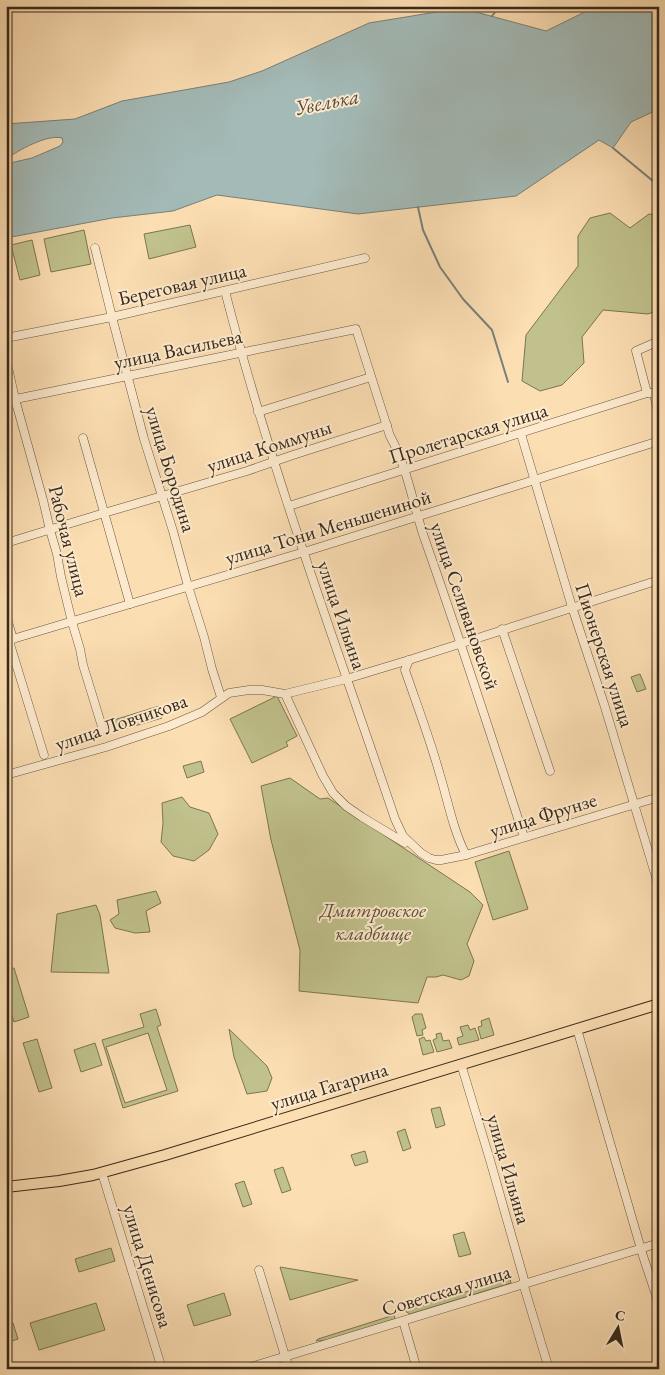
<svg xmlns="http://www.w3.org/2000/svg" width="665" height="1375" viewBox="0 0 665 1375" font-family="'EB Garamond',serif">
<rect width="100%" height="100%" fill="#fcdeb3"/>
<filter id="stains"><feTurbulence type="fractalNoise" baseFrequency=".004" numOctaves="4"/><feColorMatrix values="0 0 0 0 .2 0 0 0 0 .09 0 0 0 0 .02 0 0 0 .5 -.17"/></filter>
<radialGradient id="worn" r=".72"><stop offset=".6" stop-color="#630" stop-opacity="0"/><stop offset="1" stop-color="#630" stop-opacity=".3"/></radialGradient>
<g fill="#c0c18c" stroke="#7c7552" fill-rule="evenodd">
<path d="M610,213l20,15 19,-14 10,1v95l-11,4 -45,-4 -21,27 2,26 -22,22 -22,6 -18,-10 4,-46 52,-69v-30l12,-18z"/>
<path d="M190,225l6,22 -47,12 -5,-25z"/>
<path d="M84,230l7,34 -40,8 -7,-33z"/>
<path d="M32,240l8,35 -20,5 -9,-35z"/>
<path d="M640,674l6,15 -9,3 -6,-15z"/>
<path d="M277,696l20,40 -11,6 2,4 -36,17 -22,-44z"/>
<path d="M159,706l3,12 -45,13 -3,-11z"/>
<path d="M201,761l3,11 -17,6 -4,-12z"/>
<path d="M290,778l30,21 8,-1 142,94 13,13 -16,39 7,17 -5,15 -8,4 -18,-5 -7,2h-9l-9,26 -119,-12 1,-41 -29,-110 -10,-54z"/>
<path d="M182,797l8,10 19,6 9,21 -9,16 -15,11 -21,-5 -12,-14 2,-19 -1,-20z"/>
<path d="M509,851l19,58 -35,11 -18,-58z"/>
<path d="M156,891l5,12 -15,8 4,21 -15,1 -20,-5 -5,-8 9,-6 -2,-14z"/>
<path d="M96,905l4,10 9,58 -58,-1 6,-58z"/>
<path d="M14,968l15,49 -15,5 -8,-25v-27z"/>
<path d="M156,1009l5,16 -4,2 21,64 -55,17 -21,-68 42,-13 -4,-13zM148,1033l19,57 -42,13 -19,-56z"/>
<path d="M415,1014h7l4,14 -4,2 1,5 -6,1 -5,-19z"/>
<path d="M489,1018l5,17 -13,4 -3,-12 4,-1 -1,-5z"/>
<path d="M468,1025l2,5 5,-2 4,12 -20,5 -2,-7 6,-2 -3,-9z"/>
<path d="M229,1029l38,37 5,12 -5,13 -20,3 -13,-37z"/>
<path d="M441,1033l2,8 6,-1 3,8 -15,4 -4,-12 4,-2 -1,-4z"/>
<path d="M424,1037l2,4 4,-1 4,12 -11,3 -4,-16z"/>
<path d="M37,1039l15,49 -13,4 -16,-49z"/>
<path d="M95,1043l7,22 -21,7 -7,-22z"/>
<path d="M440,1107l5,18 -9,3 -5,-19z"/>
<path d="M405,1129l6,19 -8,3 -6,-19z"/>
<path d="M365,1151l3,11 -13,4 -4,-11z"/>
<path d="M283,1167l8,23 -9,3 -8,-23z"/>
<path d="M244,1181l8,23 -9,3 -8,-23z"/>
<path d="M464,1232l7,22 -12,3 -6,-22z"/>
<path d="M111,1248l4,13 -36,11 -4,-13z"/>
<path d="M280,1267l78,13 -68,20z"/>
<path d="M510,1278l1,5 -101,31 -5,-3z"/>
<path d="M224,1293l7,22 -37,11 -7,-21z"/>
<path d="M96,1303l9,27 -66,20 -9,-27z"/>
<path d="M394,1315l1,4 -68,21 -11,1 2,-2z"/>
<path d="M13,1323l5,16 -12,4v-18z"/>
</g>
<path fill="#a3bab7" stroke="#788078" d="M597,6h62v103l-28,13 -18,26 -14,-8 -83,56 -158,18 -141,-19 -44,16 -61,7 -106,20v-74l26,-6 28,-12 3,-4 -1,-4c-15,-4 -43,12 -56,21v-35l69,-5 47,-18 107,-19 33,-11 107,-48 92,-15 85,23z"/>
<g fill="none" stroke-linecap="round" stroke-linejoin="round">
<g stroke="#788078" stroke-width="2">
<path d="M492,16l8,-10"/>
<path d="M613,148l46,38"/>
<path d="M418,207l5,23 17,37 23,32 29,31 16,52"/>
</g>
<g stroke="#695640" stroke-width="9">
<g id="minor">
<path d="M95,248l17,69 32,122 29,92 15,55 16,51 8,32 9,28"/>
<path d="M225,291c46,180 111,353 170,528l8,17 18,17 8,5 7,2h5l25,-5 193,-58"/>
<path d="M6,338l106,-21 253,-59"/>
<path d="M6,359l9,40 28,101 7,30 7,24 4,23 11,45 8,27 3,16 20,65"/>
<path d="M659,392l-4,7 4,17"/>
<path d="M647,393l-11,-42 23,-10"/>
<path d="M6,401l350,-72 34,107c18,32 23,70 35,104 35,99 67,198 99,297"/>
<path d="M258,412l113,-35"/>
<path d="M521,434l51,173 32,97 55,183"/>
<path d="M83,438l47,166"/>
<path d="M289,506l358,-113h11"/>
<path d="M6,543l98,-30 143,-42 46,-16 94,-30"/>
<path d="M6,615l7,24"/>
<path d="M502,629l48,142"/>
<path d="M6,641l298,-89 355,-111"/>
<path d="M9,641l35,114"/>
<path d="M409,660l-4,10c12,35 25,69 35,105 8,26 13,55 26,80"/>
<path d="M285,694l38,82 10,17 13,13 16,11 43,26"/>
<path d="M6,775l100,-28 63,-21 33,-14 27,-19 20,-3h13l23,4 61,-15 63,-19 250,-80"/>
<path d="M577,1029l66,227 16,48"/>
<path d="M461,1064l29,96 35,123"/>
<path d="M102,1173l60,196"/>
<path d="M259,1270l30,99"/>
<path d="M523,1283l26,86"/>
<path d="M403,1321l14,48"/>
<path d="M244,1369l415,-126"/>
</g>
</g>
<g stroke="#382919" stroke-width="12">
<path id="major" d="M6,1187l53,-6 34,-6 72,-20 494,-151"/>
</g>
<use href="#minor" stroke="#fdeace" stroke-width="8"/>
<use href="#major" stroke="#fcdeb3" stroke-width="10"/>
</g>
<g text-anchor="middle" stroke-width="4" stroke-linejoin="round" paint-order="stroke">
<g font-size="20" fill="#382919" stroke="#fdeace">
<text transform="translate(182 284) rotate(-13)" y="7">Береговая улица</text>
<text transform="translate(178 349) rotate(-12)" y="7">улица Васильева</text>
<text transform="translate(468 433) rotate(-17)" y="7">Пролетарская улица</text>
<text transform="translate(269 446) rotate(-18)" y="7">улица Коммуны</text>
<text transform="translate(171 469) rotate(73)" y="7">улица Бородина</text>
<text transform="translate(328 527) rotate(-17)" y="7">улица Тони Меньшениной</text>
<text transform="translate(69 541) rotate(76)" y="7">Рабочая улица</text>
<text transform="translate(465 606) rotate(71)" y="7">улица Селивановской</text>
<text transform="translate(342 615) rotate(71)" y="7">улица Ильина</text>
<text transform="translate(605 655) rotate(72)" y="7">Пионерская улица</text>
<text transform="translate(121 722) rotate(-19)" y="7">улица Ловчикова</text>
<text transform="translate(543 815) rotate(-17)" y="7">улица Фрунзе</text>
<text transform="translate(329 1086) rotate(-17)" y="7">улица Гагарина</text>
<text transform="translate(509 1169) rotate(74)" y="7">улица Ильина</text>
<text transform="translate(148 1266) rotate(73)" y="7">улица Денисова</text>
<text transform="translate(446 1290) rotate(-17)" y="7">Советская улица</text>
</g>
<g font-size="20" font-style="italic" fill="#5a4f36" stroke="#fdeace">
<text x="373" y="917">Дмитровское<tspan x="373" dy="23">кладбище</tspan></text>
</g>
<g font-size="21" font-style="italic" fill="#534d40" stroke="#fdeace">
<text transform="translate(327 102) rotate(-11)" y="7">Увелька</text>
</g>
</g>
<rect width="665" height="1375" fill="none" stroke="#fcdeb3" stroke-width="25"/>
<rect x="8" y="8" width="650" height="1360" fill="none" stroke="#382919" stroke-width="2.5"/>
<rect x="12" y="12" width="640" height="1350" fill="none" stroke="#382919"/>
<g transform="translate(618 1328) rotate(10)" stroke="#fdeace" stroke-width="4" paint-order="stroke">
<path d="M0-4L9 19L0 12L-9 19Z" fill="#382919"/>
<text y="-8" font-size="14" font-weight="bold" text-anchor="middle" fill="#382919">С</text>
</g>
<rect width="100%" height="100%" filter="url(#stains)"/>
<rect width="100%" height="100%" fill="url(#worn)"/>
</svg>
